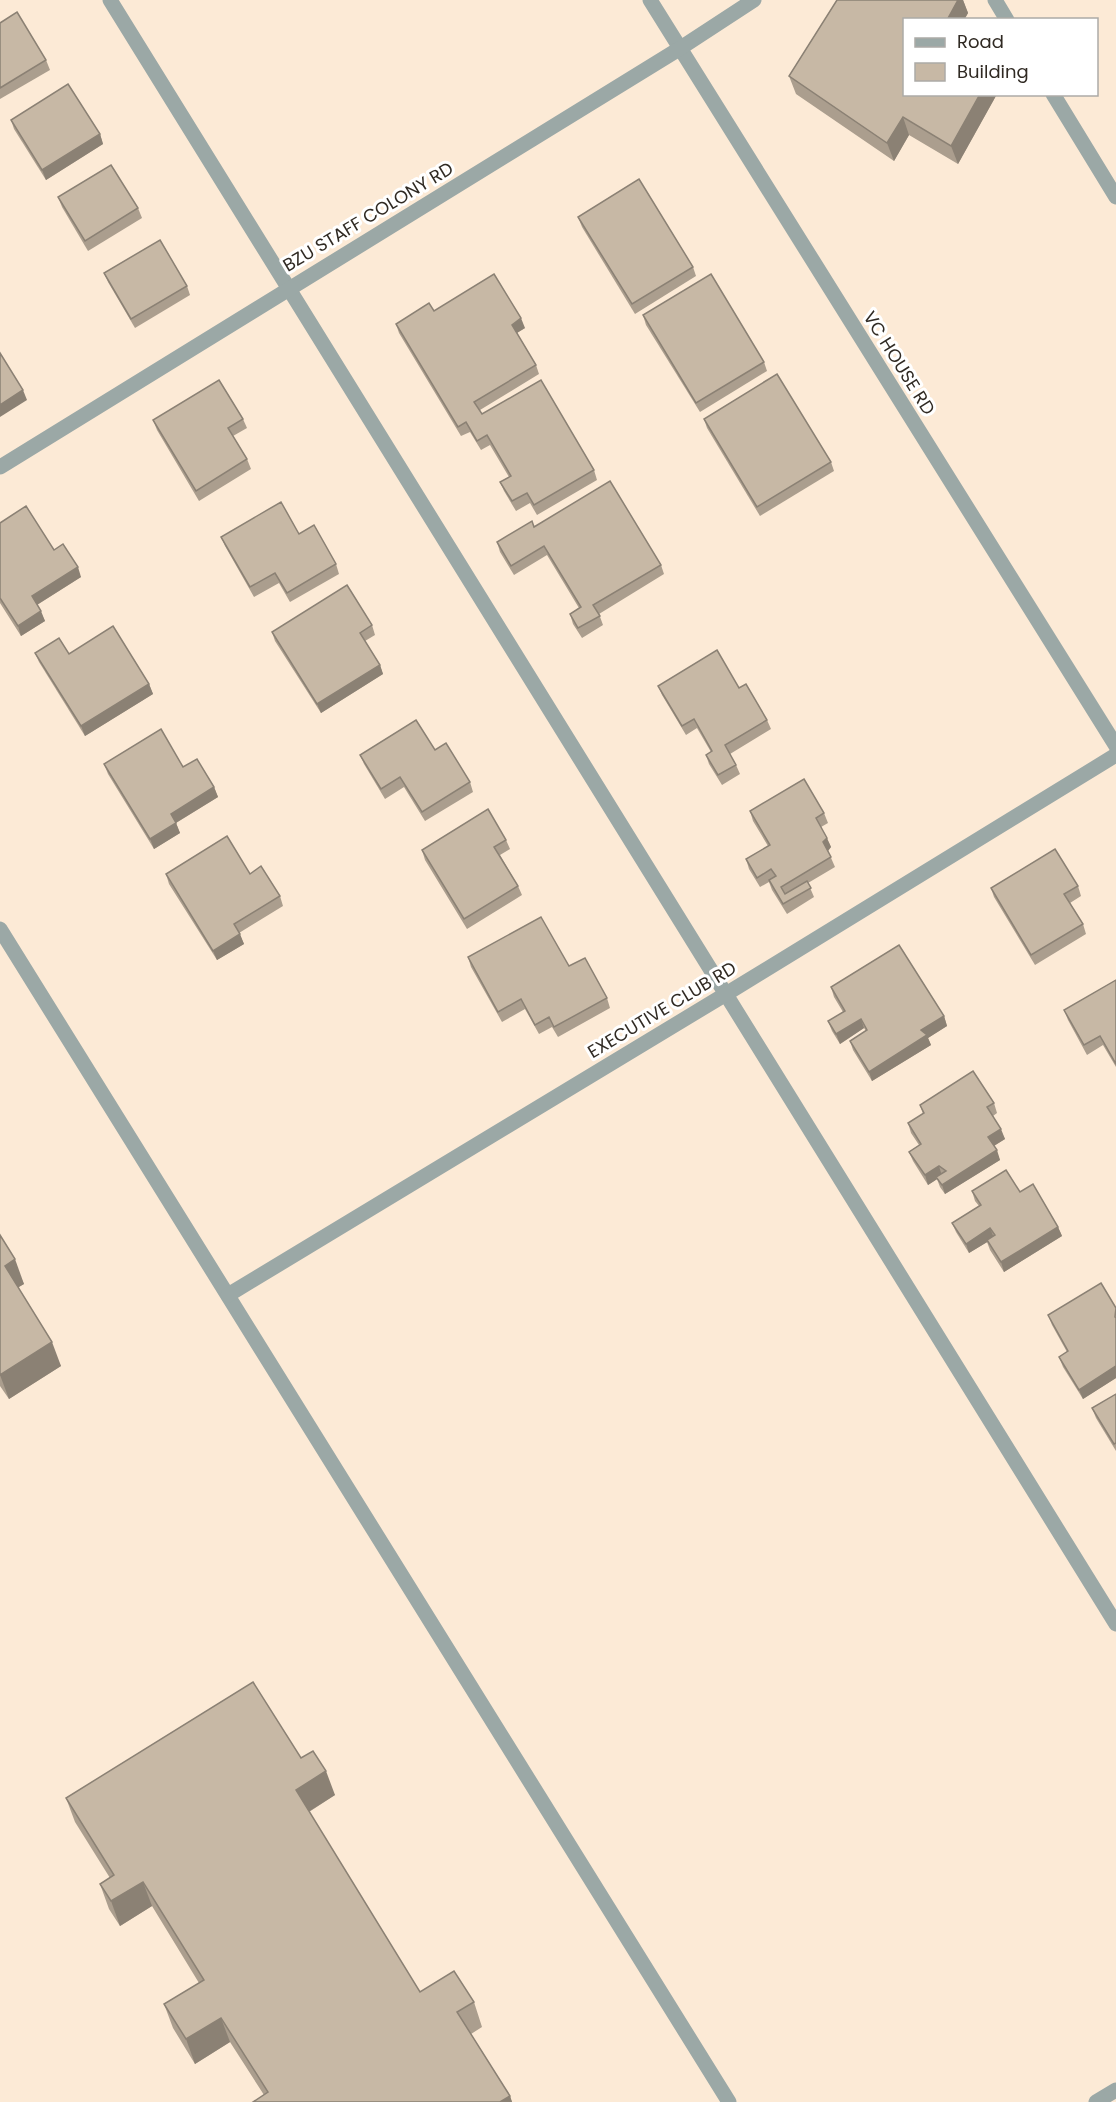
<svg xmlns="http://www.w3.org/2000/svg" width="1116" height="2102" viewBox="0 0 1116 2102" font-family="Poppins,sans-serif">
<rect width="100%" height="100%" fill="#fef7ef"/>
<path fill="#fcead6" fill-rule="evenodd" d="M0,0h1116v2102h-1116zM904,20h192v74h-192z"/>
<g fill="none" stroke-linecap="round" stroke-linejoin="round">
<g stroke="#9ba8a6" stroke-width="15">
<path d="M110,0l1006,1624"/>
<path d="M650,0l466,746"/>
<path d="M995,0l12,20"/>
<path d="M1053,94l63,103"/>
<path d="M0,467l679,-418 75,-49"/>
<path d="M0,929l729,1173"/>
<path d="M228,1295l498,-301 390,-239"/>
<path d="M1096,2102l20,-12"/>
</g>
</g>
<g fill="#ab9e8e">
<path d="M837,0h126l5,13 -4,7h-60v74h93l-39,70 -49,-29 -15,26 -98,-67 -7,-18z"/>
<path d="M0,23l46,37 4,10 -50,29z"/>
<path d="M11,120l89,14 3,10 -57,36 -32,-51z"/>
<path d="M58,197l80,11 4,10 -54,33 -26,-44z"/>
<path d="M578,217l115,50 3,9 -61,38 -53,-87z"/>
<path d="M104,273l83,13 3,9 -55,33 -27,-46z"/>
<path d="M434,311l91,17 -8,5 19,32 3,9 -59,36 2,4 112,56 3,10 -60,35 -7,-12 -14,8 -12,-20 -4,-9 9,-5 -19,-32 -9,5 -11,-18 -9,4 -62,-103 -3,-9z"/>
<path d="M643,315l121,47 3,9 -67,41 -54,-87z"/>
<path d="M243,419l4,9 -14,8 14,23 4,10 -52,32 -42,-71 -4,-10z"/>
<path d="M704,419l127,43 3,9 -74,45 -53,-88z"/>
<path d="M0,523l54,27 27,27 -44,28 8,16 -24,15 -21,-33z"/>
<path d="M534,526l127,39 3,9 -65,40 4,11 -21,13 -9,-14 -3,-10 9,-6 -32,-53 -33,20 -14,-23 -3,-10z"/>
<path d="M299,534l37,30 3,10 -49,28 -11,-19 -25,14 -29,-51 -4,-9z"/>
<path d="M372,625l3,10 -10,6 15,24 3,9 -62,39 -46,-72 -3,-9z"/>
<path d="M35,653l34,1 80,30 4,10 -68,42 -46,-74z"/>
<path d="M658,686l81,2 28,32 4,9 -41,25 6,11 4,9 -18,11 -13,-21 -3,-9 5,-3 -14,-24 -11,7 -24,-40z"/>
<path d="M435,750l35,32 3,10 -48,29 -21,-34 -19,12 -21,-35 -4,-9z"/>
<path d="M104,764l79,3 31,20 4,10 -42,26 4,10 -26,16 -46,-75z"/>
<path d="M750,811l74,2 4,10 -7,4 10,20 -3,4 7,16 -27,16 6,14 -27,17 -15,-24 -3,-8 -9,5 -11,-18 -3,-10 22,-13 -15,-25z"/>
<path d="M506,840l4,9 -10,6 18,31 4,9 -55,34 -42,-69 -3,-10z"/>
<path d="M166,874h84l30,22 3,10 -44,27 5,11 -27,16 -48,-76z"/>
<path d="M1078,886l3,10 -11,7 13,21 3,10 -51,31 -41,-68 -3,-9z"/>
<path d="M468,957l101,9 38,32 3,10 -52,29 -6,-10 -13,7 -14,-25 -23,13 -31,-55z"/>
<path d="M1116,980v87l-13,-22 -16,10 -19,-35 -4,-10z"/>
<path d="M831,987l113,29 3,10 -19,12 3,7 -59,36 -19,-31 -3,-9 16,-10 -2,-3 -24,16 -8,-13 -4,-10 15,-9 -9,-15z"/>
<path d="M994,1103l3,10 -4,3 12,23 -11,7 6,14 -55,34 -5,-7 -3,-8 -9,6 -15,-24 -4,-9 10,-7 -8,-12 -3,-10 15,-9 -3,-9z"/>
<path d="M972,1191l48,1 38,35 4,9 -58,36 -14,-22 -3,-8 -18,11 -13,-21 -4,-9 27,-17 -4,-5z"/>
<path d="M0,1235l24,49 -6,3 43,79 -52,33 -9,-13z"/>
<path d="M1116,1308v70l-33,21 -20,-32 -4,-10 8,-5 -15,-27 -4,-10z"/>
<path d="M1116,1394v57l-20,-33 -4,-10z"/>
<path d="M301,1758l34,37 -26,17 111,180 54,10 8,25 -11,7 39,62 2,6h-259l11,-7 -34,-53 -35,22 -22,-36 -9,-24 35,-21 -47,-77 -32,20 -11,-17 -9,-25 10,-6 -35,-56 -9,-24z"/>
</g>
<g fill="#8b8174">
<path d="M958,0h5l5,13 -4,7h-17z"/>
<path d="M980,94h17l-39,70 -7,-18z"/>
<path d="M903,117l6,18 -15,26 -7,-18z"/>
<path d="M100,134l3,10 -57,36 -4,-10z"/>
<path d="M521,318l4,10 -10,6 -3,-9z"/>
<path d="M23,390l4,10 -27,17v-12z"/>
<path d="M78,567l3,10 -46,29 -3,-10z"/>
<path d="M41,611l4,10 -24,15 -3,-10z"/>
<path d="M380,665l3,9 -62,39 -4,-9z"/>
<path d="M149,684l4,10 -68,42 -4,-10z"/>
<path d="M214,787l4,10 -44,27 -3,-10z"/>
<path d="M176,823l4,10 -26,16 -4,-10z"/>
<path d="M827,838l4,9 -4,5 -4,-10z"/>
<path d="M240,934l4,10 -27,16 -4,-9z"/>
<path d="M944,1016l3,10 -19,12 3,7 -59,36 -3,-9 52,-42z"/>
<path d="M861,1019l3,9 -24,16 -4,-10z"/>
<path d="M1001,1129l4,10 -13,8 -4,-10z"/>
<path d="M997,1150l3,10 -55,34 -3,-9z"/>
<path d="M939,1166l3,10 -14,9 -3,-10z"/>
<path d="M1058,1227l4,9 -58,36 -3,-10z"/>
<path d="M990,1228l4,10 -25,15 -3,-9z"/>
<path d="M15,1259l9,25 -10,6 -9,-24z"/>
<path d="M52,1342l9,24 -52,33 -9,-24z"/>
<path d="M1116,1366v12l-33,21 -4,-9z"/>
<path d="M326,1771l9,24 -30,19 -9,-24z"/>
<path d="M143,1882l9,24 -32,20 -9,-25z"/>
<path d="M221,2018l9,24 -35,22 -9,-25z"/>
<path d="M510,2096l2,6h-12z"/>
</g>
<g fill="#c7b8a5" stroke="#8b8174" stroke-width="1.5">
<path d="M837,0h121l-11,20h-43v74h76l-29,52 -48,-29 -16,26 -98,-67z"/>
<path d="M17,12l29,48 -46,28v-65z"/>
<path d="M68,84l32,50 -58,36 -31,-50z"/>
<path d="M111,165l27,43 -53,33 -27,-44z"/>
<path d="M639,179l54,88 -61,37 -54,-87z"/>
<path d="M160,240l27,46 -56,33 -27,-46z"/>
<path d="M494,274l27,44 -9,7 24,40 -62,37 8,12 59,-34 53,90 -60,35 -7,-12 -15,8 -12,-19 11,-6 -24,-41 -10,6 -11,-19 -8,5 -62,-103 33,-21 5,8z"/>
<path d="M711,274l53,88 -68,41 -53,-88z"/>
<path d="M0,353l23,37 -23,15z"/>
<path d="M777,374l54,88 -74,45 -53,-88z"/>
<path d="M219,380l24,39 -15,9 19,31 -51,32 -43,-71z"/>
<path d="M610,481l51,84 -68,40 7,11 -22,12 -8,-14 11,-7 -37,-61 -33,20 -14,-24 35,-21 2,6z"/>
<path d="M281,502l18,32 15,-9 22,39 -49,29 -12,-20 -25,14 -29,-50z"/>
<path d="M26,506l28,44 9,-6 15,23 -46,29 9,15 -23,15 -18,-28v-75z"/>
<path d="M347,585l25,40 -12,8 20,32 -63,39 -45,-72z"/>
<path d="M113,626l36,58 -68,42 -46,-73 24,-15 10,16z"/>
<path d="M717,650l22,38 7,-4 21,36 -42,25 11,20 -18,10 -12,-20 6,-4 -18,-32 -12,7 -24,-40z"/>
<path d="M416,720l19,30 11,-7 24,39 -48,30 -22,-35 -19,12 -21,-34z"/>
<path d="M161,729l22,38 14,-8 17,28 -43,27 5,9 -26,16 -46,-75z"/>
<path d="M804,779l20,34 -8,5 11,20 -4,4 8,15 -50,30 4,7 22,-13 4,7 -28,16 -14,-24 7,-4 -5,-7 -14,9 -11,-19 24,-14 -20,-34z"/>
<path d="M488,809l18,31 -12,7 24,39 -54,33 -42,-69z"/>
<path d="M227,836l23,38 11,-8 19,30 -46,28 6,10 -27,17 -47,-77z"/>
<path d="M1055,849l23,37 -14,8 19,30 -52,31 -40,-67z"/>
<path d="M541,917l28,49 16,-8 22,40 -53,29 -5,-10 -14,8 -14,-26 -23,13 -30,-55z"/>
<path d="M899,945l45,71 -23,14 6,5 -58,37 -19,-31 17,-11 -6,-11 -25,15 -8,-13 17,-10 -14,-24z"/>
<path d="M1116,980v84l-16,-28 -16,9 -20,-35z"/>
<path d="M973,1071l21,32 -7,4 14,22 -13,8 9,13 -55,35 -6,-8 10,-6 -7,-5 -14,9 -16,-23 12,-8 -13,-21 16,-10 -4,-8z"/>
<path d="M1006,1170l14,22 13,-8 25,43 -57,35 -14,-22 8,-5 -5,-7 -24,16 -14,-21 29,-18 -9,-14z"/>
<path d="M0,1235l15,24 -10,7 47,76 -52,33z"/>
<path d="M1101,1283l15,25 -1,9 1,1v48l-37,24 -20,-33 9,-6 -20,-36z"/>
<path d="M1116,1394v49l-2,1 -22,-36z"/>
<path d="M253,1682l48,76 12,-7 13,20 -30,19 124,202 34,-21 20,31 -17,10 53,84 -10,6h-247l15,-10 -47,-74 -35,21 -22,-35 40,-24 -61,-98 -32,19 -11,-17 14,-9 -48,-77z"/>
</g>
<g text-anchor="middle" stroke-width="6" stroke-linejoin="round" paint-order="stroke">
<g font-size="18" fill="#302a23" stroke="#fff">
<text transform="translate(368 217) rotate(-31)" y="6">BZU STAFF COLONY RD</text>
<text transform="translate(899 363) rotate(58)" y="6">VC HOUSE RD</text>
<text transform="translate(662 1010) rotate(-31)" y="6">EXECUTIVE CLUB RD</text>
</g>
</g>
<rect x="903" y="18" width="195" height="78" fill="#ffffff" stroke="#acaaa7" stroke-width="1.5"/>
<rect x="915" y="38" width="30" height="9" fill="#9ba8a6" stroke="#acaaa7" stroke-width="1.5"/>
<text x="957" y="48" font-size="18" fill="#302a23">Road</text>
<rect x="915" y="63" width="30" height="18" fill="#c7b8a5" stroke="#acaaa7" stroke-width="1.5"/>
<text x="957" y="78" font-size="18" fill="#302a23">Building</text>
</svg>
